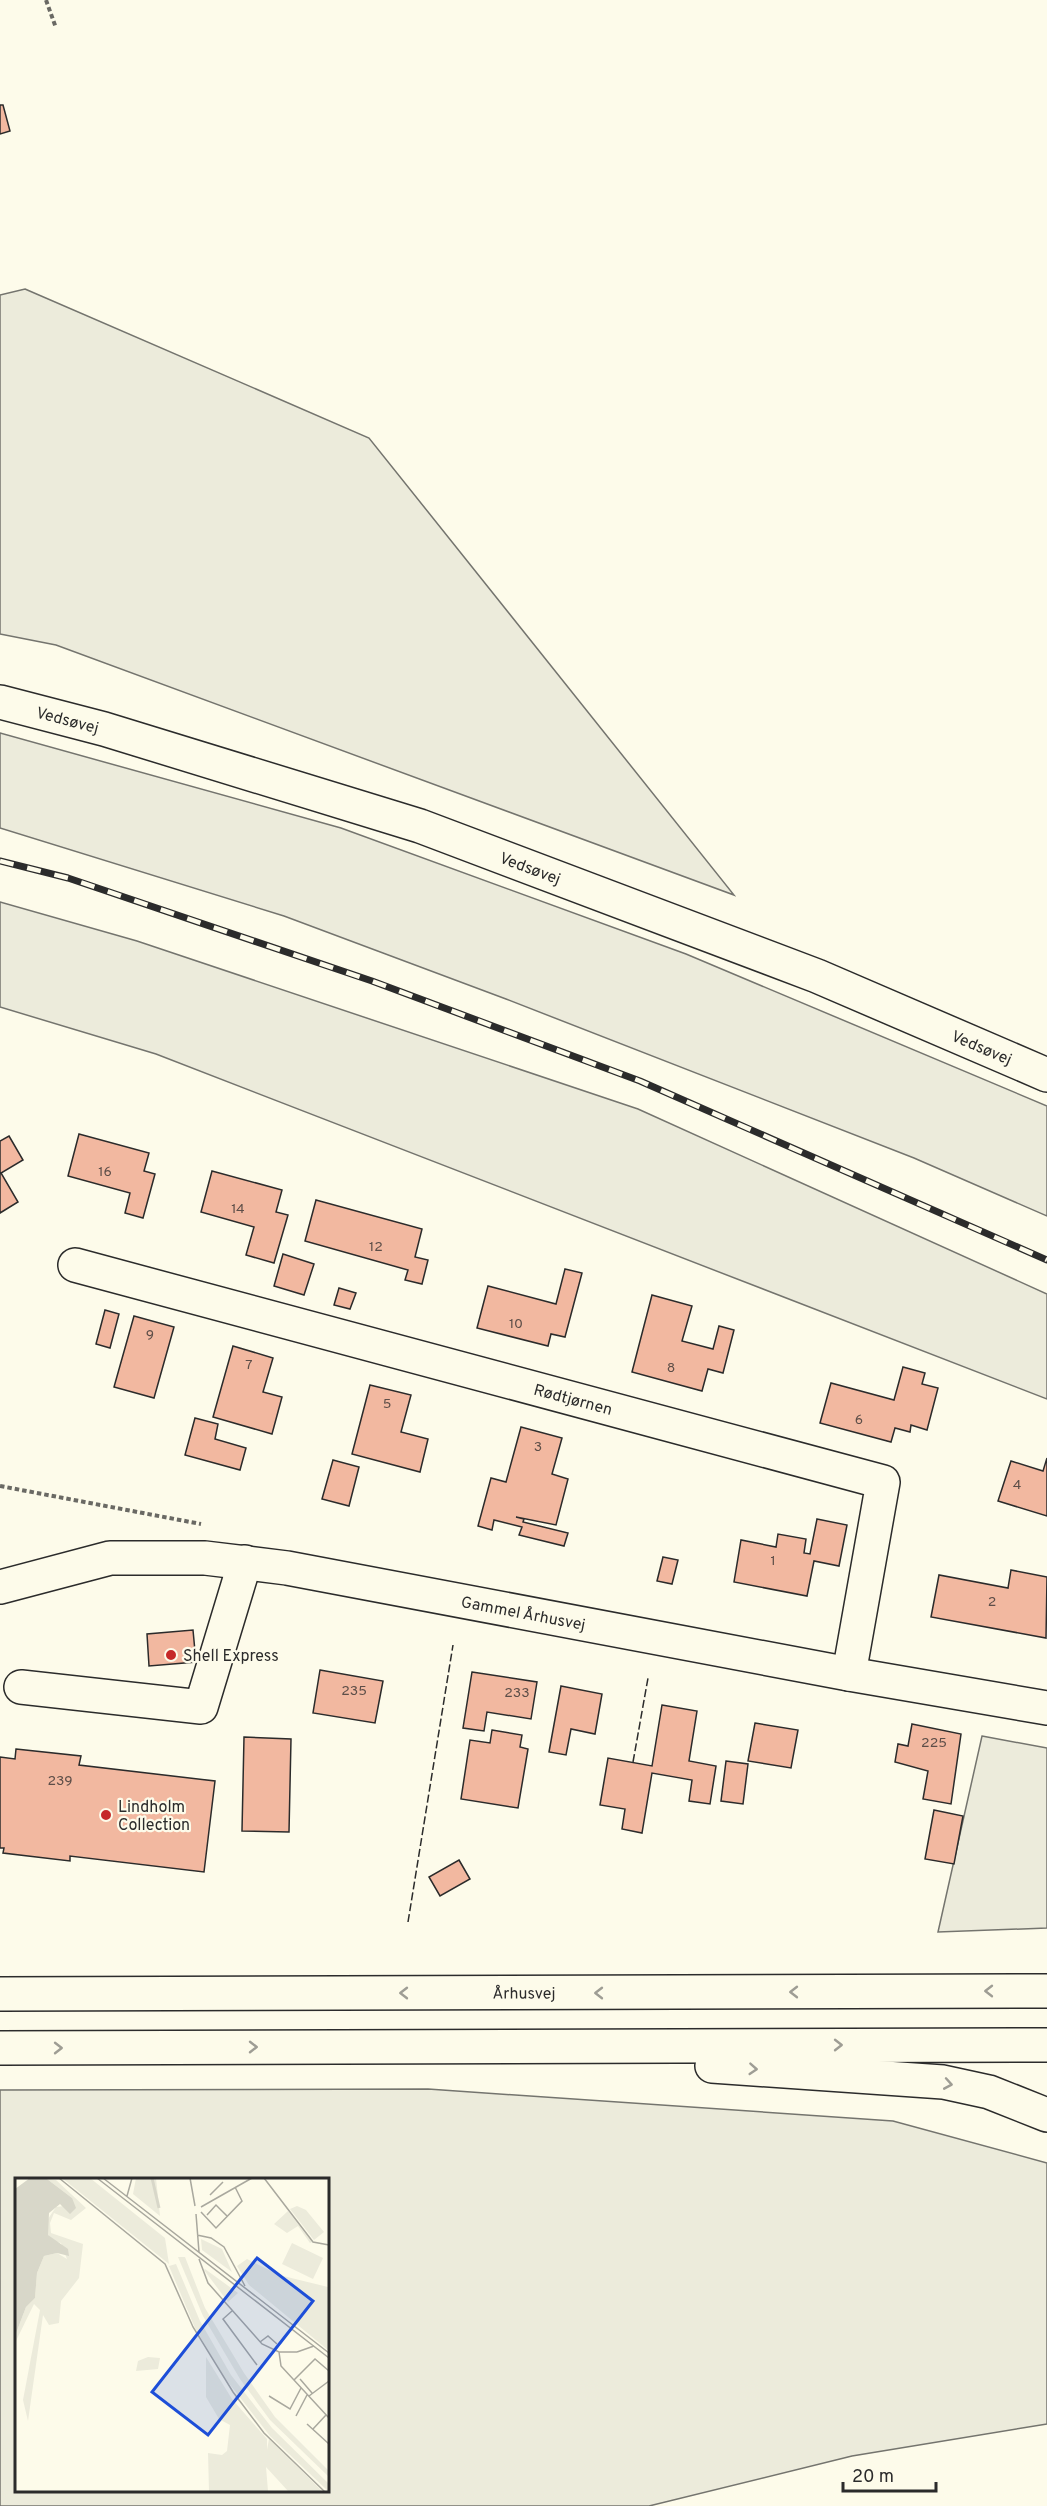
<svg xmlns="http://www.w3.org/2000/svg" width="1047" height="2506" viewBox="0 0 1047 2506" font-family="Overpass,sans-serif">
<rect width="100%" height="100%" fill="#fdfbea"/>
<g fill="#ecebdb" stroke="#74746e" stroke-width="1.5" fill-rule="evenodd">
<path d="M25,289l344,149 365,457 -678,-250 -56,-11v-339z"/>
<path d="M0,733l341,95 345,126 361,152v110l-133,-58 -408,-159 -222,-83 -284,-88z"/>
<path d="M0,902l137,39 501,168 409,185v105l-891,-345 -156,-47z"/>
<path d="M982,1736l65,12v180l-109,4z"/>
<path d="M428,2089l465,32 154,42v261l-195,32 -203,50h-649v-416zM16,2179h311v311h-311z"/>
</g>
<g fill="#f2b8a0" stroke="#2b2b2b" stroke-width="1.5">
<path d="M0,105h3l7,26 -10,3z"/>
<path d="M79,1134l70,19 -5,18 11,3 -12,44 -18,-5 5,-20 -62,-17z"/>
<path d="M9,1136l14,24 -22,13 17,29 -18,11v-72z"/>
<path d="M212,1171l70,19 -6,22 12,3 -14,48 -28,-8 8,-28 -53,-15z"/>
<path d="M316,1200l106,29 -7,28 13,3 -6,24 -17,-4 3,-10 -103,-29z"/>
<path d="M283,1254l31,10 -10,31 -30,-9z"/>
<path d="M565,1269l17,4 -17,64 -14,-3 -3,12 -71,-18 11,-42 68,18z"/>
<path d="M339,1288l17,5 -6,16 -16,-4z"/>
<path d="M652,1295l40,11 -10,35 31,8 6,-23 15,4 -11,43 -15,-4 -6,22 -70,-19z"/>
<path d="M105,1310l14,4 -9,34 -14,-4z"/>
<path d="M134,1316l40,11 -20,71 -40,-11z"/>
<path d="M233,1346l40,12 -10,34 19,5 -10,37 -59,-17z"/>
<path d="M903,1367l22,6 -3,11 16,4 -11,42 -16,-5 -1,7 -15,-4 -4,14 -71,-19 11,-40 63,17z"/>
<path d="M370,1385l41,10 -10,37 27,7 -8,33 -68,-18z"/>
<path d="M195,1418l23,6 -3,15 31,9 -6,22 -55,-15z"/>
<path d="M521,1427l41,11 -10,36 16,5 -12,46 -40,-8 8,2 -1,3 45,11 -4,13 -45,-11 3,-8 -28,-7 -2,10 -14,-4 13,-48 15,4z"/>
<path d="M1047,1458v58l-49,-15 13,-40 32,10z"/>
<path d="M333,1460l26,7 -10,39 -27,-7z"/>
<path d="M817,1519l30,6 -8,41 -25,-5 -7,35 -73,-14 7,-42 35,7 2,-13 28,5 -2,14 6,1z"/>
<path d="M663,1557l15,3 -6,24 -15,-3z"/>
<path d="M1011,1570l36,7 -1,61 -115,-21 8,-42 69,13z"/>
<path d="M193,1630l3,32 -47,4 -2,-32z"/>
<path d="M320,1670l63,11 -8,42 -62,-10z"/>
<path d="M472,1672l65,10 -6,37 -44,-7 -3,19 -21,-3z"/>
<path d="M561,1686l41,8 -7,40 -24,-5 -5,26 -17,-3z"/>
<path d="M662,1705l35,6 -8,50 27,5 -6,38 -21,-3 3,-21 -40,-7 -10,60 -20,-4 3,-20 -25,-4 8,-47 44,8z"/>
<path d="M755,1723l43,7 -7,38 -43,-7z"/>
<path d="M912,1724l49,10 -10,70 -28,-5 5,-28 -33,-9 3,-18 10,2z"/>
<path d="M492,1730l30,5 -2,12 8,2 -10,59 -57,-9 9,-59 20,3z"/>
<path d="M244,1737l47,2 -2,93 -47,-1z"/>
<path d="M16,1749l65,7 -2,9 136,16 -11,91 -134,-16v5l-67,-8 1,-5h-4v-91l15,2z"/>
<path d="M726,1761l22,3 -5,40 -22,-3z"/>
<path d="M934,1810l29,6 -9,48 -29,-5z"/>
<path d="M459,1860l11,19 -30,17 -11,-19z"/>
</g>
<g fill="none" stroke-linecap="round" stroke-linejoin="round">
<g stroke="#2b2b2b" stroke-width="36">
<g id="minor">
<path id="s1" d="M0,702l104,27 316,97 397,150 230,99"/>
<path id="s2" d="M75,1265l808,217 -34,192"/>
<path id="s3" d="M0,1587l110,-29h95l82,10 562,106 198,34"/>
<path d="M21,1687l180,20 44,-145"/>
</g>
</g>
<g stroke="#2b2b2b" stroke-width="36">
<g id="major">
<path id="s4" d="M0,1994l1047,-3"/>
<path d="M0,2048l1047,-3"/>
<path d="M712,2066l231,16 46,10 58,23"/>
</g>
</g>
<g stroke="#6a6964" stroke-width="4" stroke-dasharray="4.5 3" stroke-linecap="butt">
<path d="M46,0l10,28"/>
<path d="M0,1486l201,38"/>
</g>
<use href="#minor" stroke="#fdfbea" stroke-width="33"/>
<use href="#major" stroke="#fdfbea" stroke-width="33"/>
<g stroke="#2b2b2b" stroke-width="7">
<path id="rail" d="M0,861l68,17 304,103 268,100 407,179"/>
</g>
<use href="#rail" stroke="#fdfbea" stroke-width="4.5" stroke-dasharray="14" stroke-linecap="butt"/>
<g stroke="#2b2b2b" stroke-width="1.5" stroke-dasharray="8 3" stroke-linecap="butt">
<path d="M633,1762l15,-84"/>
<path d="M408,1922l45,-277"/>
</g>
</g>
<defs><path id="oneway-chevron" d="M-2-3.5L2.5 0L-2 3.5" fill="none" stroke-width="1.6" stroke-linecap="round" stroke-linejoin="round" transform="scale(1.5)"/></defs>
<g stroke="#9e9d94">
<use href="#oneway-chevron" transform="translate(989 1991) rotate(180)"/>
<use href="#oneway-chevron" transform="translate(794 1992) rotate(180)"/>
<use href="#oneway-chevron" transform="translate(404 1993) rotate(180)"/>
<use href="#oneway-chevron" transform="translate(599 1993) rotate(180)"/>
<use href="#oneway-chevron" transform="translate(838 2045)"/>
<use href="#oneway-chevron" transform="translate(253 2047)"/>
<use href="#oneway-chevron" transform="translate(58 2048)"/>
<use href="#oneway-chevron" transform="translate(753 2069) rotate(4)"/>
<use href="#oneway-chevron" transform="translate(948 2084) rotate(10)"/>
</g>
<g fill="#c62828" stroke="#fdfbea" stroke-width="2">
<circle cx="171" cy="1655" r="6"/>
<circle cx="106" cy="1815" r="6"/>
</g>
<g text-anchor="middle" stroke-width="4.5" stroke-linejoin="round" paint-order="stroke">
<g font-size="14" fill="#5d4e48">
<text x="105" y="1176">16</text>
<text x="238" y="1213">14</text>
<text x="376" y="1251">12</text>
<text x="516" y="1328">10</text>
<text x="150" y="1339">9</text>
<text x="249" y="1369">7</text>
<text x="671" y="1372">8</text>
<text x="387" y="1408">5</text>
<text x="859" y="1424">6</text>
<text x="538" y="1451">3</text>
<text x="1017" y="1489">4</text>
<text x="773" y="1565">1</text>
<text x="992" y="1606">2</text>
<text x="354" y="1695">235</text>
<text x="517" y="1697">233</text>
<text x="934" y="1747">225</text>
<text x="60" y="1785">239</text>
</g>
<g font-size="16" fill="#2b2b2b" stroke="#fdfbea">
<text dy="6" stroke="none"><textPath href="#s1" startOffset="70">Vedsøvej</textPath></text>
<text dy="6" stroke="none"><textPath href="#s1" startOffset="556">Vedsøvej</textPath></text>
<text dy="6" stroke="none"><textPath href="#s1" startOffset="1042">Vedsøvej</textPath></text>
<text dy="6" stroke="none"><textPath href="#s2" startOffset="516">Rødtjørnen</textPath></text>
<text dy="6" stroke="none"><textPath href="#s3" startOffset="532">Gammel Århusvej</textPath></text>
<text dy="6" stroke="none"><textPath href="#s4" startOffset="524">Århusvej</textPath></text>
</g>
<g font-size="16" fill="#2b2b2b" stroke="#fdfbea" text-anchor="start">
<text x="183" y="1661">Shell Express</text>
<text x="118" y="1812">Lindholm<tspan x="118" dy="18">Collection</tspan></text>
</g>
</g>
<g transform="translate(15 2178)">
<rect width="314" height="314" fill="#fdfbea"/>
<path d="M47,0h28l75,60 4,26zM121,0h20l4,38 -27,-22zM32,1l9,1 30,28 -15,12 -17,-7 -4,10 1,10 32,11 -4,34 -18,23 -2,22 -10,2 -6,-10 -15,106 -5,-21 17,-90 -6,-6 -19,39v-7l11,-29 9,-9 2,-25 7,-17 13,-3 10,6 -6,-16 -8,-2 -5,-6 -2,-13 10,-15 8,-1 8,-8zM282,28l9,4 18,22 -10,8 -24,-31zM273,33l24,31 -2,1 -12,-17 -11,7 -13,-9zM186,61l21,10 10,23 -30,-22zM277,65l31,15 -10,21 -31,-15zM163,79h7l20,51 39,65 31,44 53,53v6l-58,-56 -30,-41 -37,-63zM232,81l32,16 49,12v63l-79,-65 -12,-19zM161,86l24,57 31,54 41,53 56,55v8l-58,-55 -46,-59 -29,-49 -26,-62zM189,92l1,-1 33,24 -10,9zM133,179l12,1 -2,11 -22,2 2,-10zM191,179l26,42 35,40v11l2,-11 53,52h-34l-22,-24 2,24h-59l-1,-38 14,2 5,-4 3,-26 -11,-6 -13,-22z" fill="#ecebdb"/>
<path d="M15,0l17,1 25,19 4,10 -6,6 -10,-10 -11,9 -1,22 20,14 1,7 -12,-3 -13,3 -7,17 -2,25 -9,9 -11,29v-147z" fill="#d8d7c9"/>
<path fill="none" stroke="#d8d7c9" stroke-width="3" d="M137,0l7,30"/>
<path fill="none" stroke="#a9a89e" stroke-width="1.5" d="M44,0l106,86 28,63 40,65 31,41 61,59M82,0l232,180M88,0l226,175M175,0l5,28M249,0l49,64 16,3M195,17l13,-13M112,18l5,-18M186,29l51,-29M186,34l15,16 26,-27 -7,-14M181,36l3,38M192,37l9,-10 11,11M182,57l14,3 13,9 21,39M184,81l9,24 54,61 17,8h18M217,133l-9,8 34,46M245,164l8,-6 9,8M264,174l2,14 48,52M282,174l17,-6M285,201l12,14M279,202l21,-21 14,12M254,218l21,13 11,-21M294,218l20,-15M281,238l11,-21M292,246l22,20M298,251l13,-14"/>
<path fill="#1d4ed8" fill-opacity="0.15" stroke="#1d4ed8" stroke-width="3" d="M242,80l56,43 -105,134 -56,-43z"/>
<rect width="314" height="314" fill="none" stroke="#2b2b2b" stroke-width="3"/>
</g>
<path d="M843 2482v9h93v-9" fill="none" stroke="#2b2b2b" stroke-width="3"/>
<text x="852" y="2482" font-size="18" fill="#2b2b2b" stroke="#fdfbea" stroke-width="4.5" paint-order="stroke">20 m</text>
</svg>
